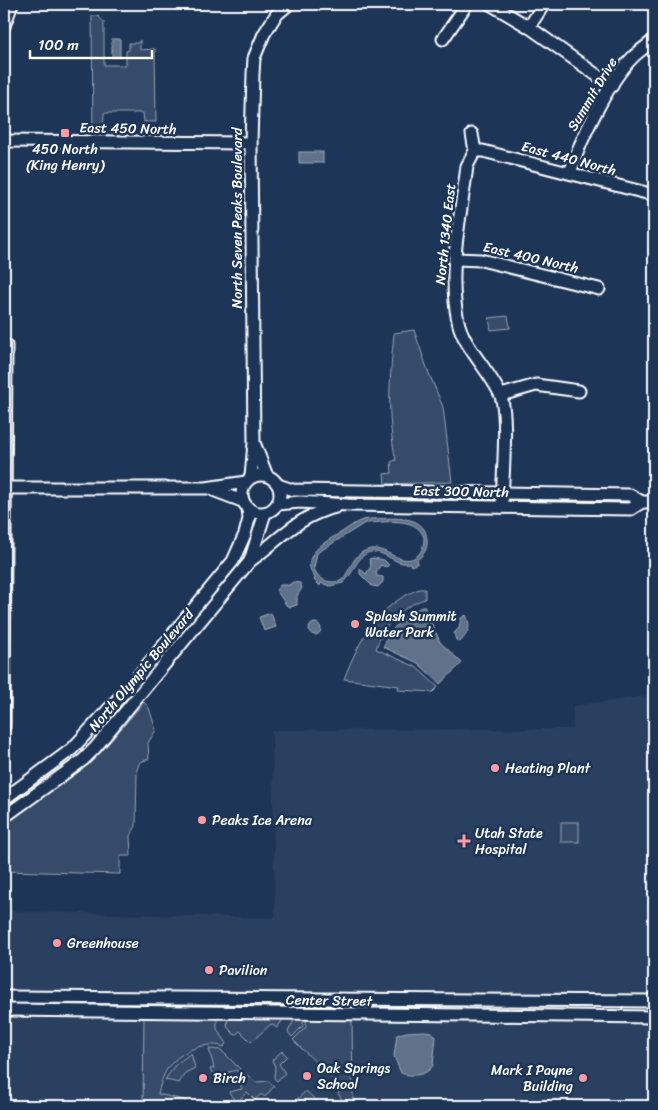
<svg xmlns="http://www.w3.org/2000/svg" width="658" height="1110" viewBox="0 0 658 1110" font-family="Sriracha,sans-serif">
<rect width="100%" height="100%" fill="#1d3557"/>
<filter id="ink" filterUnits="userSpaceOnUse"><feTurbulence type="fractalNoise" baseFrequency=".02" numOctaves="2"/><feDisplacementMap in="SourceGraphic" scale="10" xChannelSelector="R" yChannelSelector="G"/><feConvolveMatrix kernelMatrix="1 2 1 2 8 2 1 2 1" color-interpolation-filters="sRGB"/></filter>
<g filter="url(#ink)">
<path fill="#2a4161" d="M654,695v411h-650v-195l271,7 -3,-188 301,-1v-23z"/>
<g fill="#364b69" stroke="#9aa5b4">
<path d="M92,16h6l6,6v43h22v-14l3,-1v-7h9l2,-3v10l15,-1 1,73h-12l-1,-9h-39l-1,22h-10z"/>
<path d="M508,316l2,12 -19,2 -2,-12z"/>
<path d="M414,330l14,41 15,36 9,75 -67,2 -1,-10 8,-1 -1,-11 5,-2c-10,-44 -6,-82 -2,-127z"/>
<path d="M419,589h6v10c-23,7 -42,26 -49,50l40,18 22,20 -5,5 -35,-2 1,-4 -55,-7c15,-39 34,-74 75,-90z"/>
<path d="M144,702l5,6 7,22 -8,13 1,16 -9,3 -3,7 -1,57 -6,10 1,20h-11v18l-116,-3v-45l80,-59 18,-16z"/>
<rect x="561" y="822" width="18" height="20"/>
<path d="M144,1017l73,2v10l9,13 -2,5c-21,-8 -52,8 -60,28 -3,5 -4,12 -6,19l26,6 5,6h-46z"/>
<path d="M228,1017l56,1 -7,10 -6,-4 -20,18 -11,-11 -5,4 -8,-8z"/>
<path d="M295,1018h8v8l-11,11 -4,-5z"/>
<path d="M306,1018h46l1,84h-10l-5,-9 4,-4 -6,-7 -43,-42 13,-13z"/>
<path d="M209,1049l12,1 24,24 -6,5 -2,-9 -23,6 -4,-7 4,-1z"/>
<path d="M282,1051l5,5 -8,8 6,9 -8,8 -3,-3 1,-11 -3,-7z"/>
<path d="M191,1053l4,15 -10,5 -6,10 -14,-3 10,-15z"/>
<path d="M247,1075l9,7 13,-1 5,5 -9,11 -4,-3 -6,6 -8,-8 -11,11 -7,-11 13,-3 -2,-8z"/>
<path d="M306,1091l16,15h-26l5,-5 -3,-3z"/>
</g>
<g fill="#617289" stroke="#a0aab8" fill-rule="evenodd">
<rect x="112" y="39" width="8" height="18"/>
<rect x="299" y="152" width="24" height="11"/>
<path d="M370,519c19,0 56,-7 57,21 1,8 -3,15 -10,20l1,3 -7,3 -1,-3c-12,2 -19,-6 -30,-10 -22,-7 -24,20 -37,30l-13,3 -9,-3 -1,3 -6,-6 1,-2c-17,-23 10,-36 27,-46 9,-6 17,-13 28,-13zM365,523c19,0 50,-8 59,14 0,7 -1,13 -6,18 -16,15 -33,-12 -51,-5 -14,4 -16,20 -25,30 -12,5 -24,0 -28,-12l3,-15z"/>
<path d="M373,558l11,2 5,5 -3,2 -5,-2 -5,7 1,4 6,1v5l-5,5 -6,-1 -12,-12v-6l6,6 5,-8 -2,-7z"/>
<path d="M293,582l7,1 2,5 -5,8v9l-6,2 -4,-1 -11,-16 4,-5h9z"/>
<path d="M424,606l16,36 22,21 -22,21 -22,-21 -35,-16c8,-19 21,-33 41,-41z"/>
<path d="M271,613l5,14 -12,4 -5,-14z"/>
<path d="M466,615c5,11 4,16 -6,27l-4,-2 -2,-7 5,-5 2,-10z"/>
<circle cx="315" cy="629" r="6"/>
<path d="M424,1031l8,1 4,5 -3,28c-6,11 -22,12 -32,8l-7,-17 3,-21 9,-3z"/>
</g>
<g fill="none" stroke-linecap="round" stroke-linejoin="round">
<g stroke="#fff" stroke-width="15">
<g id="minor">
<path d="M490,4l39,23 83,59"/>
<path d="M4,26l8,-22"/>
<path d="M529,27l15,-23"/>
<path d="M443,39l24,-35"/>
<path d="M472,134l3,17 -8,15c-6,51 -20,105 -9,155 5,25 31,49 42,73 9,19 2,88 2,113"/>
<path d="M4,141l247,2"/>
<path d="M475,151h8l171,44"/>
<path d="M570,173c10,-33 38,-91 63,-116 6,-6 14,-11 21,-17"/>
<path d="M456,259l25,1 118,29"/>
<path d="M501,395l35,-10 43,6"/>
<path d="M255,445l12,31"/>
<circle cx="261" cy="494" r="19"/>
<path d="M251,477l3,-34 -3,-300 2,-69 1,-16 10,-24 12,-19 13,-11"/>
<path d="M278,485l15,5 337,5 12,7h12"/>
<path d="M4,488h202l40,-6"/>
<path d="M213,490l29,11"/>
<path d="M278,504l22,-2 48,3 283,4 11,-7"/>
<path d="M250,561c30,-22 48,-45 86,-54"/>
<path d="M4,727l2,-382"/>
<path d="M4,799l68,-50 58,-63 103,-125 12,-27 4,-15 -1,-10"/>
<path d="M4,817l79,-57 12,-12 155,-187 15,-48"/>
<path d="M4,997l650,4"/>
<path d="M4,1010l650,7"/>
</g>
</g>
<use href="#minor" stroke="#1d3557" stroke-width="11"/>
</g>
</g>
<g fill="#ff9aa2" stroke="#1d3557" stroke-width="2">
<rect x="60" y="128" width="10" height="10" rx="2.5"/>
<circle cx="355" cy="624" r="5"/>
<circle cx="495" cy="768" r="5"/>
<circle cx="202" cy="820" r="5"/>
<path d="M461.5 833.5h5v5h5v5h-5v5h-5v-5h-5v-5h5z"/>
<circle cx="57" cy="943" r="5"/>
<circle cx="209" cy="970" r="5"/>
<circle cx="307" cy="1076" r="5"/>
<circle cx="203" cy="1078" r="5"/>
<circle cx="583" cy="1078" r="5"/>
</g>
<g text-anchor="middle" stroke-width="5" stroke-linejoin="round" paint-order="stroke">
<g font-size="14" fill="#fff" stroke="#1d3557">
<text transform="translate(592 94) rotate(-59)" y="5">Summit Drive</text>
<text transform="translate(128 128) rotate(1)" y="5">East 450 North</text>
<text transform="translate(569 158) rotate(15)" y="5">East 440 North</text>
<text transform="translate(237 218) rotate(-90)" y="5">North Seven Peaks Boulevard</text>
<text transform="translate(445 234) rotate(-84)" y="5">North 1340 East</text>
<text transform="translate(531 257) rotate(13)" y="5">East 400 North</text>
<text transform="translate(461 491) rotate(1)" y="5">East 300 North</text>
<text transform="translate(141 670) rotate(-50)" y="5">North Olympic Boulevard</text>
<text transform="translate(329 1000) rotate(1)" y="5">Center Street</text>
</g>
<g font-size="14" fill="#fff" stroke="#1d3557" text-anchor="start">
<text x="65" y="154" text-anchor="middle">450 North<tspan x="65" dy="16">(King Henry)</tspan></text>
<text x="365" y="621">Splash Summit<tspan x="365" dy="16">Water Park</tspan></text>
<text x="505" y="773">Heating Plant</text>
<text x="212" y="825">Peaks Ice Arena</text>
<text x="475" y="838">Utah State<tspan x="475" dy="16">Hospital</tspan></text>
<text x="67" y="948">Greenhouse</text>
<text x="219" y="975">Pavilion</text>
<text x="317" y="1073">Oak Springs<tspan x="317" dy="16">School</tspan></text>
<text x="573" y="1075" text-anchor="end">Mark I Payne<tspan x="573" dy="16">Building</tspan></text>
<text x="213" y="1083">Birch</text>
</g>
</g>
<rect width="658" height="1110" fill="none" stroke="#1d3557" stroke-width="20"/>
<rect x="10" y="10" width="638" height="1090" fill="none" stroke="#fff" stroke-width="2" filter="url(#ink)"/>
<path d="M30 50v8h122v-8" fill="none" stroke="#ffffff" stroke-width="2.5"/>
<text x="38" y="50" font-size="15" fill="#ffffff" stroke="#1d3557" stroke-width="4" paint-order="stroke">100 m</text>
</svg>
